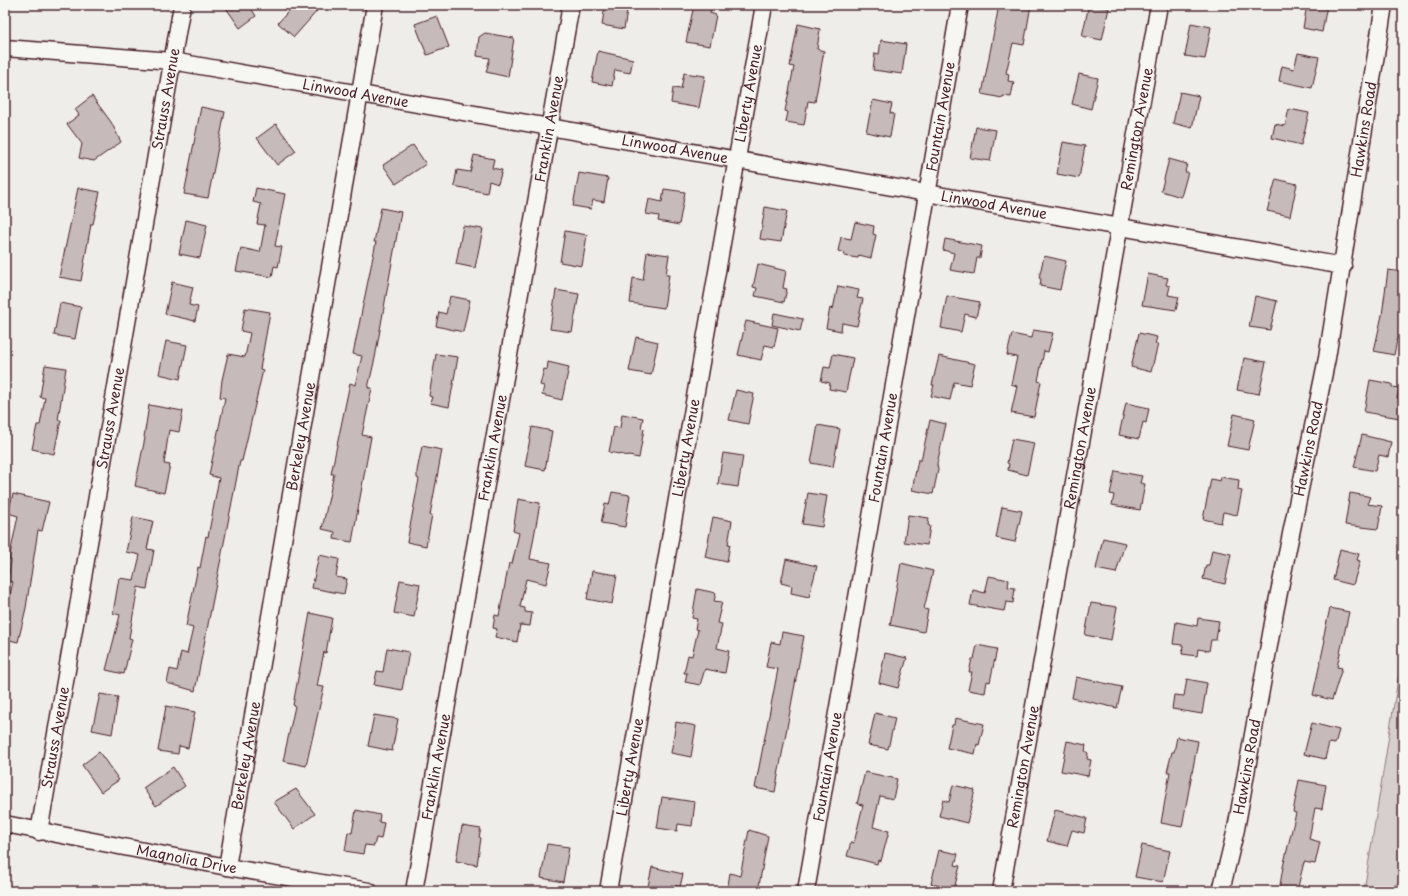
<svg xmlns="http://www.w3.org/2000/svg" width="1408" height="896" viewBox="0 0 1408 896" font-family="'Playpen Sans',sans-serif">
<rect width="100%" height="100%" fill="#efedea"/>
<filter id="ink" filterUnits="userSpaceOnUse"><feTurbulence type="fractalNoise" baseFrequency=".025" numOctaves="2"/><feDisplacementMap in="SourceGraphic" scale="8" xChannelSelector="R" yChannelSelector="G"/><feConvolveMatrix kernelMatrix="1 2 1 2 8 2 1 2 1" color-interpolation-filters="sRGB"/></filter>
<g filter="url(#ink)">
<path fill="#d7cfce" stroke="#90777c" d="M1403,648v232l-18,11h-21z"/>
<g fill="#c6babb" stroke="#4a1f2b">
<path d="M224,5h25l7,11 -16,12z"/>
<path d="M294,5h16l7,6 -23,26 -16,-14z"/>
<path d="M605,5h23l-4,24 -22,-4z"/>
<path d="M694,5h18l-2,8 6,2 -6,31 -24,-4z"/>
<path d="M999,5h32l-7,40 -11,-2 -7,30 3,1 -1,7 6,1 -3,15 -8,-1 -1,2 -20,-4z"/>
<path d="M1089,5l20,3 -7,32 -20,-4z"/>
<path d="M1307,5h20l-5,27 -19,-4z"/>
<path d="M437,16l12,31 -22,8 -12,-31z"/>
<path d="M1191,23l20,4 -6,32 -20,-3z"/>
<path d="M798,24l22,5 -3,20 7,2 -9,51 -7,-1 -4,24 -18,-3 2,-10 -3,-1 9,-44 -4,-1z"/>
<path d="M485,33l29,5 -6,39 -22,-5 4,-14 -13,-2 2,-19z"/>
<path d="M881,40l25,4 -4,30 -29,-4 2,-17 4,1z"/>
<path d="M598,51l35,8 -3,14 -15,-3 -3,16 -20,-4z"/>
<path d="M1298,53l21,4 -7,31 -33,-7 3,-15 12,3z"/>
<path d="M684,73l21,3 -6,32 -28,-5 2,-15 8,1z"/>
<path d="M1079,74l19,4 -7,31 -19,-5z"/>
<path d="M1180,92l19,4 -7,32 -19,-5z"/>
<path d="M92,96l19,26 10,20 -27,19 -15,-3 3,-14 -15,-20 12,-9 -4,-6z"/>
<path d="M873,100l19,4 -2,9 4,1 -4,23 -24,-5z"/>
<path d="M201,107l24,5 -17,86 -24,-4z"/>
<path d="M1289,109l20,4 -8,32 -29,-7 3,-14 10,2z"/>
<path d="M276,124l20,27 -19,14 -20,-27z"/>
<path d="M976,127l20,3 -6,31 -20,-3z"/>
<path d="M1063,142l22,4 -6,32 -22,-4z"/>
<path d="M413,145l13,19 -30,20 -13,-19z"/>
<path d="M474,155l20,4 -2,9 10,2 -4,14 -9,-3 -2,12 -33,-7 3,-16 13,2z"/>
<path d="M1169,159l18,5 -2,8h3l-7,25 -20,-6z"/>
<path d="M579,173l29,5 -4,24 -11,-2 -2,9 -18,-3z"/>
<path d="M1276,179l21,5 -7,32 -23,-5z"/>
<path d="M78,188l22,4 -7,32h-2l-10,57 -22,-4z"/>
<path d="M256,188l29,6 -10,52 7,1 -4,20 -4,-1 -2,11 -36,-6 5,-23 19,4 5,-27 -8,-1 4,-20 -8,-2z"/>
<path d="M664,189l21,3 -6,33 -21,-4 1,-5 -13,-2 3,-15 13,3z"/>
<path d="M765,207l22,4 -6,31 -21,-3z"/>
<path d="M381,208l20,4 -26,146 -7,30h4l-10,47 9,2 -19,105 -18,-3 1,-7 -13,-3 12,-55h-3l19,-91 5,2 7,-29 -9,-2 23,-112h-2z"/>
<path d="M186,220l21,5 -7,33 -21,-4z"/>
<path d="M855,222l19,4 -1,8 3,1 -5,23 -12,-3 -1,3 -14,-2 1,-3 -7,-2 3,-14 10,2z"/>
<path d="M463,226l20,3 -8,39 -19,-4z"/>
<path d="M565,231l22,4 -5,31 -22,-4z"/>
<path d="M945,239l37,7 -2,12h-3l-3,16 -24,-4 4,-17 -11,-3z"/>
<path d="M647,252l22,3 -3,20h3l-5,33 -34,-5 3,-25 10,2z"/>
<path d="M1044,256l22,5 -6,29 -20,-4 1,-7 -2,-1z"/>
<path d="M758,264l28,7 -3,17 4,1 -3,13 -29,-6 2,-8 -4,-1z"/>
<path d="M1388,270l15,2v69l-6,-1 -3,15 -20,-4 8,-36z"/>
<path d="M1148,274l20,4 -2,7 4,1 -2,9 11,2 -3,13 -34,-5z"/>
<path d="M172,282l21,5 -4,18 9,2 -3,14 -30,-7z"/>
<path d="M838,286l21,4 -2,8 6,1 -6,27 -15,-3 -1,8 -15,-3 4,-20 3,1z"/>
<path d="M556,290l23,4 -7,38 -22,-3z"/>
<path d="M450,296l20,4 -7,32 -27,-6 3,-14 7,2z"/>
<path d="M947,296l33,6 -4,15 -11,-3 -4,18 -20,-4z"/>
<path d="M1255,296l22,5 -7,29 -21,-3z"/>
<path d="M60,303l21,4 -6,32 -21,-4z"/>
<path d="M245,308l25,4 -10,57 3,1 -21,91h-2l-45,230 -28,-8 3,-14 7,2 4,-19 6,2 6,-26 -7,-2 12,-59 2,1 6,-32 2,1 11,-59 -10,-3 16,-77 -5,-1 2,-17 6,-26 17,3 5,-24 -9,-2z"/>
<path d="M774,313l29,6 -3,12 -28,-6z"/>
<path d="M746,321l32,7 -4,19 -9,-2 -4,15 -23,-5z"/>
<path d="M1033,330l20,3 -5,19 -4,-1 -6,30 3,1 -7,35 -23,-4 6,-27 -6,-2 6,-27 -10,-2 5,-21 19,4z"/>
<path d="M1139,333l18,4 -2,7h3l-7,28 -20,-5z"/>
<path d="M636,337l22,5 -7,33 -22,-4z"/>
<path d="M166,341l21,4 -7,34 -21,-5z"/>
<path d="M436,354l22,3 -9,50 -19,-4 2,-6 -3,-1z"/>
<path d="M833,354l20,4 -7,34 -17,-3 1,-6 -9,-2 3,-14 6,1z"/>
<path d="M939,356l36,8 -5,21 -16,-3 -4,18 -19,-4 3,-11h-2z"/>
<path d="M1244,358l22,4 -7,32 -22,-4z"/>
<path d="M548,362l21,5 -7,33 -20,-5 2,-9 -4,-1 4,-16 3,1z"/>
<path d="M45,365l21,3 -8,52h3l-7,34 -22,-5 5,-24h3l5,-27 -5,-1z"/>
<path d="M1370,380l22,4v3l7,1 -2,10 6,1 -3,19 -36,-6z"/>
<path d="M736,390l18,4 -6,30 -19,-4z"/>
<path d="M1126,403l23,5 -3,15 -3,-1 -4,17 -20,-4z"/>
<path d="M149,405l34,6 -4,21 -10,-2 -5,34 6,1 -6,28 -29,-7 10,-48 -1,-1z"/>
<path d="M622,414l21,4 -2,10 3,1 -5,29 -30,-6 5,-25 6,1z"/>
<path d="M1234,414l21,5 -7,31 -21,-4z"/>
<path d="M930,420l16,4 -9,40 1,6 -5,24 -21,-4 6,-30h3z"/>
<path d="M818,425l22,4 -7,38 -22,-4z"/>
<path d="M532,427l20,4 -7,39 -20,-4z"/>
<path d="M1362,435l29,7 -3,15 -9,-2 -4,16 -21,-4z"/>
<path d="M1012,439l22,4 -7,32 -19,-5 1,-6 -2,-1z"/>
<path d="M422,446l20,4 -12,65h2l-6,31 -19,-4 12,-63 -2,-1v-7z"/>
<path d="M723,453l20,3 -5,31 -20,-3z"/>
<path d="M1115,471l27,5 -2,7 5,1 -5,26 -28,-5 2,-10 -4,-1z"/>
<path d="M1221,477l18,3 -1,10 4,1 -5,24 -14,-3 -2,11 -18,-4 8,-40 9,2z"/>
<path d="M612,492l18,3 -5,32 -24,-4 4,-19 4,1z"/>
<path d="M808,493l19,3 -5,31 -20,-3z"/>
<path d="M1350,493l17,3 3,1 -3,7 15,2 -4,23 -33,-4z"/>
<path d="M13,494l36,8 -7,29 -4,-1 -12,78 -8,34 -13,-3v-24l8,-33 -5,-1 3,-21 -2,-1 9,-43 -10,-3z"/>
<path d="M518,499l22,4 -10,56 21,4 -5,21 -20,-5 -6,28 5,1v4l7,1 -2,13 -10,-1 -3,17 -22,-5 2,-8 -4,-1 2,-13 4,1 10,-53 3,1 7,-31 -6,-2z"/>
<path d="M1002,507l20,4 -7,31 -19,-4z"/>
<path d="M908,515l21,3 -1,7 2,1 -3,19 -23,-3z"/>
<path d="M133,517l20,4 -6,28 7,1 -7,39 -9,-2 -9,51 3,1 -8,35 -18,-4 14,-55 -7,-2 6,-35 15,2 6,-25 -14,-3z"/>
<path d="M713,517l19,4 -4,23h2l-3,18 -22,-5z"/>
<path d="M1103,538l22,5 -9,30 -20,-4z"/>
<path d="M1340,549l19,5 -2,6 3,1 -7,24 -20,-5z"/>
<path d="M1212,550l19,4 -6,30 -22,-5 3,-14h3z"/>
<path d="M319,555l20,4 -3,18 11,2 -3,15 -32,-6z"/>
<path d="M786,559l31,7 -8,31 -18,-4 1,-7 -11,-3z"/>
<path d="M901,563l32,8 -9,38 4,1 -4,22 -34,-7z"/>
<path d="M592,571l25,4 -5,29 -25,-5z"/>
<path d="M989,576l20,4 -1,7 7,1 -2,15 -7,-1 -2,9 -34,-6 3,-15 12,3z"/>
<path d="M400,580l20,4 -6,33 -20,-4z"/>
<path d="M697,589l19,4 -2,8 8,1 -5,21 5,1 -5,24 12,3 -4,22 -20,-4 -5,16 -15,-3 2,-9h-3l4,-18 4,1 6,-26 -3,-1 2,-10 -5,-1z"/>
<path d="M1091,603l26,4 -6,33 -26,-5z"/>
<path d="M1330,608l19,4 -12,55 5,1 -10,32 -19,-5 12,-55 -2,-1z"/>
<path d="M310,613l22,5 -6,35 -2,-1 -7,34 7,1 -18,79 -23,-5 12,-55 -2,-1z"/>
<path d="M1198,618l21,3 -3,19h-5l-2,11 -11,-2 -1,7 -15,-2 1,-9 -10,-1 3,-22 21,4z"/>
<path d="M782,632l22,4 -29,156 -20,-4 23,-119 -12,-2 5,-25 9,2z"/>
<path d="M977,645l20,4 -7,33 -3,-1 -2,12 -17,-3 4,-18h-3l3,-13h2z"/>
<path d="M387,648l22,4 -7,38 -28,-5 3,-14 6,1z"/>
<path d="M885,653l22,5 -9,30 -19,-5z"/>
<path d="M1076,677l46,10 -5,21 -45,-10z"/>
<path d="M1187,679l20,4 -5,31 -30,-5 2,-14 10,1z"/>
<path d="M100,694l18,3 -6,37 -20,-4z"/>
<path d="M166,706l29,6 -7,36 -9,-2 -1,8 -20,-3z"/>
<path d="M875,713l20,5 -7,31 -20,-4z"/>
<path d="M374,715l24,4 -6,32 -24,-5z"/>
<path d="M955,718l29,6 -5,21 -2,-1 -2,10 -28,-6 5,-23h2z"/>
<path d="M676,722l20,4 -5,31 -20,-4z"/>
<path d="M1312,723l27,7 -4,14 -6,-1 -4,16 -21,-5z"/>
<path d="M1177,737l21,4 -16,86 -21,-4 9,-51h-3l5,-20h2z"/>
<path d="M1067,741l19,4 -1,6 3,2 -1,6 4,1 -3,16 -27,-5z"/>
<path d="M99,752l20,28 -18,12 -19,-27z"/>
<path d="M173,767l12,19 -29,20 -13,-18z"/>
<path d="M865,772l32,7 -4,20 -13,-3 -7,31 16,4 -8,30 -3,-1 -1,4 -30,-8 4,-14 3,1 9,-38 -6,-1z"/>
<path d="M1299,780l27,5 -4,24 -7,-1 -6,31 11,3 -5,22 -11,-2 -7,29h-18l4,-24 13,-54 -3,-1z"/>
<path d="M953,785l22,5 -8,33 -28,-7 4,-16 6,2z"/>
<path d="M296,789l19,25 -21,15 -20,-27z"/>
<path d="M662,797l33,5 -3,24 -14,-2 -1,7 -20,-3z"/>
<path d="M356,810l24,5 -1,7 5,1 -3,16 -5,-1 -2,8 -9,-1 -2,9 -18,-3 3,-19 4,1z"/>
<path d="M1055,810l32,8 -3,15 -12,-3 -5,16 -20,-5z"/>
<path d="M462,826l19,3 -2,8 2,1 -4,27 -21,-4z"/>
<path d="M749,830l19,6 -10,55h-31l3,-18 10,3z"/>
<path d="M547,844l22,3 -6,35 -22,-4z"/>
<path d="M1142,845l28,6 -7,31 -28,-5z"/>
<path d="M939,850l19,4 -3,11 5,1 -6,23 -23,-5z"/>
<path d="M652,867l31,7 -3,13 -9,-2 -4,6h-20z"/>
</g>
<g fill="none" stroke-linecap="round" stroke-linejoin="round">
<g stroke="#4a1f2b" stroke-width="19">
<g id="minor">
<path id="s1" d="M5,48l167,13 1171,205"/>
<path id="s2" d="M5,824l222,43 142,24"/>
<path id="s3" d="M39,832l143,-827"/>
<path id="s4" d="M227,867l148,-862"/>
<path id="s5" d="M414,891l157,-886"/>
<path id="s6" d="M608,891l156,-886"/>
<path id="s7" d="M806,891l154,-886"/>
<path id="s8" d="M1001,891l158,-886"/>
<path id="s9" d="M1221,891l15,-62 39,-217 52,-254 57,-353"/>
</g>
</g>
<use href="#minor" stroke="#f6f6f2" stroke-width="16"/>
</g>
</g>
<g text-anchor="middle" stroke-width="3" stroke-linejoin="round" paint-order="stroke">
<g font-size="14" fill="#4a1f2b" stroke="#f6f6f2">
<text dy="5" stroke="none"><textPath href="#s1" startOffset="354">Linwood Avenue</textPath></text>
<text dy="5" stroke="none"><textPath href="#s6" startOffset="810">Liberty Avenue</textPath></text>
<text dy="5" stroke="none"><textPath href="#s3" startOffset="744">Strauss Avenue</textPath></text>
<text dy="5" stroke="none"><textPath href="#s7" startOffset="786">Fountain Avenue</textPath></text>
<text dy="5" stroke="none"><textPath href="#s5" startOffset="774">Franklin Avenue</textPath></text>
<text dy="5" stroke="none"><textPath href="#s8" startOffset="774">Remington Avenue</textPath></text>
<text dy="5" stroke="none"><textPath href="#s9" startOffset="775">Hawkins Road</textPath></text>
<text dy="5" stroke="none"><textPath href="#s1" startOffset="678">Linwood Avenue</textPath></text>
<text dy="5" stroke="none"><textPath href="#s1" startOffset="1002">Linwood Avenue</textPath></text>
<text dy="5" stroke="none"><textPath href="#s3" startOffset="420">Strauss Avenue</textPath></text>
<text dy="5" stroke="none"><textPath href="#s4" startOffset="437">Berkeley Avenue</textPath></text>
<text dy="5" stroke="none"><textPath href="#s5" startOffset="450">Franklin Avenue</textPath></text>
<text dy="5" stroke="none"><textPath href="#s6" startOffset="450">Liberty Avenue</textPath></text>
<text dy="5" stroke="none"><textPath href="#s7" startOffset="450">Fountain Avenue</textPath></text>
<text dy="5" stroke="none"><textPath href="#s8" startOffset="450">Remington Avenue</textPath></text>
<text dy="5" stroke="none"><textPath href="#s9" startOffset="451">Hawkins Road</textPath></text>
<text dy="5" stroke="none"><textPath href="#s3" startOffset="96">Strauss Avenue</textPath></text>
<text dy="5" stroke="none"><textPath href="#s4" startOffset="113">Berkeley Avenue</textPath></text>
<text dy="5" stroke="none"><textPath href="#s5" startOffset="126">Franklin Avenue</textPath></text>
<text dy="5" stroke="none"><textPath href="#s6" startOffset="126">Liberty Avenue</textPath></text>
<text dy="5" stroke="none"><textPath href="#s7" startOffset="126">Fountain Avenue</textPath></text>
<text dy="5" stroke="none"><textPath href="#s8" startOffset="126">Remington Avenue</textPath></text>
<text dy="5" stroke="none"><textPath href="#s9" startOffset="127">Hawkins Road</textPath></text>
<text dy="5" stroke="none"><textPath href="#s2" startOffset="185">Magnolia Drive</textPath></text>
</g>
</g>
<rect width="1408" height="896" fill="none" stroke="#f6f6f2" stroke-width="20"/>
<rect x="10" y="10" width="1388" height="876" fill="none" stroke="#4a1f2b" stroke-width="1.5" filter="url(#ink)"/>
</svg>
